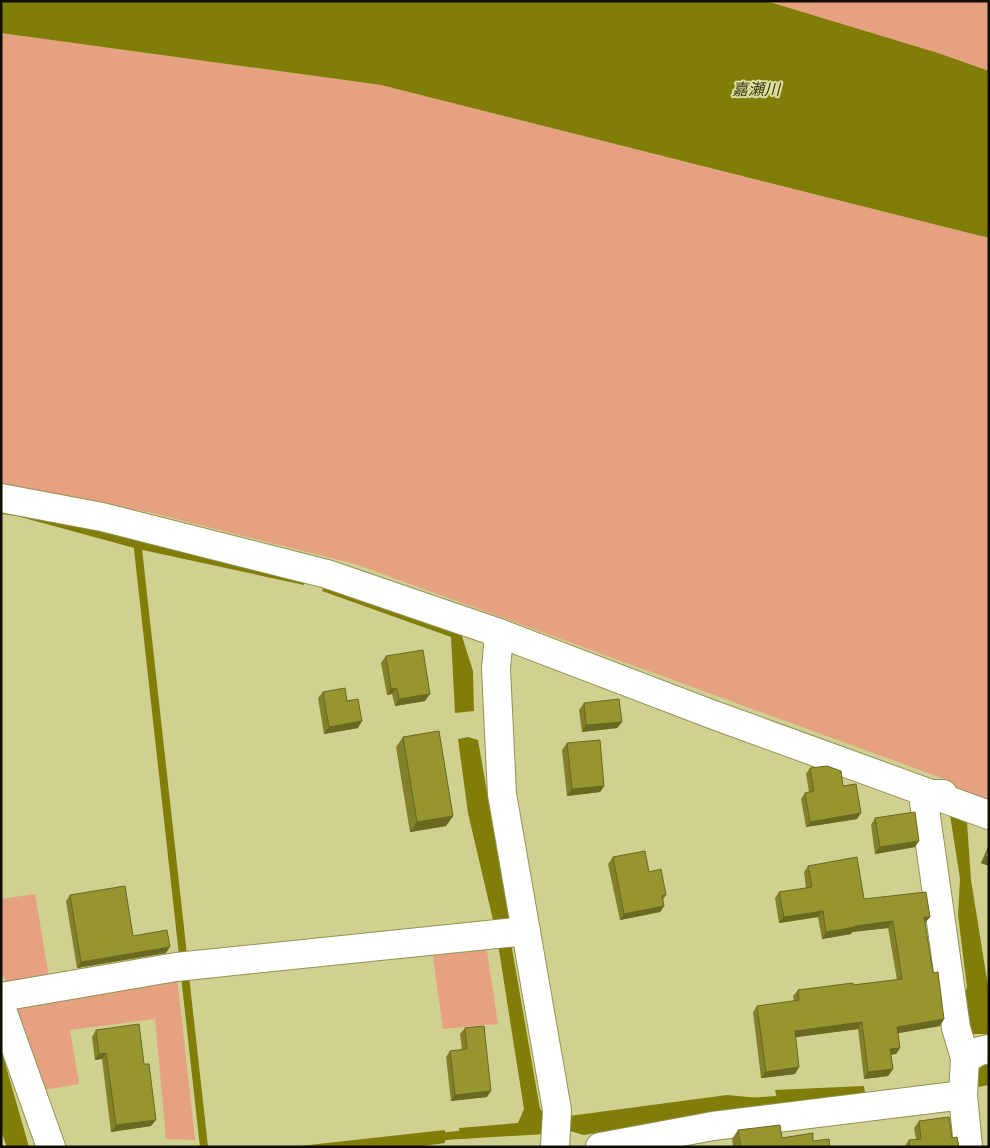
<svg xmlns="http://www.w3.org/2000/svg" width="990" height="1148" viewBox="0 0 990 1148" font-family="'Open Sans','Noto Sans JP',sans-serif">
<rect width="100%" height="100%" fill="#d0d091"/>
<g fill="#e6a280">
<path d="M757,1h232v99z"/>
<path d="M1,33l380,52 608,153v571l-17,-4 -22,-24 -595,-217 -207,-52 -147,-21z"/>
<path d="M35,894l14,83 -42,7 -6,-13v-72z"/>
<path d="M486,944l12,80 -55,5 -11,-79z"/>
<path d="M177,977l18,163 -29,-1 -11,-120 -85,11 9,54 -36,6 -29,-85z"/>
</g>
<g fill="#807d08">
<path d="M1,1h765l172,52 51,18v167l-608,-153 -380,-52z"/>
<path d="M1,506l304,72 -1,7 -166,-36 -121,-33 -16,-2z"/>
<path d="M326,580l134,50 13,41 1,40 -19,2 -4,-76 -129,-46z"/>
<path d="M468,737l10,3 31,179 -16,1 -25,-107 -10,-74z"/>
<path d="M950,815l17,7 4,58 17,106v48h-15l-6,-6 -5,-23 5,-18 -9,-72 2,-36z"/>
<path d="M511,943l29,166 6,7v18l-85,5 -2,-11 59,-5 6,-14 -26,-165z"/>
<path d="M1,1049l28,98h-22l-6,-16z"/>
<path d="M989,1060v25l-11,2 -2,-15z"/>
<path d="M864,1086l2,13 -87,9 -4,-18z"/>
<path d="M727,1095l32,3 2,11h-27l-150,26 -14,-4 -1,-15z"/>
<path d="M445,1130v13l-29,4h-125z"/>
</g>
<g fill="none" stroke-linecap="round" stroke-linejoin="round">
<g stroke="#807d08" stroke-width="8">
<path d="M138,549l45,406"/>
<path d="M185,976l19,171"/>
<path d="M749,1102l39,-3"/>
<path d="M436,1137l34,-3"/>
</g>
<g stroke="#929255" stroke-width="30">
<g id="minor">
<path d="M1,498l101,19 225,57 172,59 212,81 278,101"/>
<path d="M499,633l-3,36 6,125 55,316 -2,37"/>
<path d="M943,794h-16l-3,8 32,226 9,30 -2,37 5,52"/>
<path d="M1,997l175,-30 350,-36"/>
<path d="M1,1007l50,140"/>
<path d="M965,1058l15,-7 9,-2"/>
<path d="M600,1147l113,-21 250,-31"/>
</g>
</g>
<use href="#minor" stroke="#fff" stroke-width="28"/>
</g>
<g fill="#828028">
<path d="M386,656l39,45 -30,5 -3,-12 -5,1 -6,-32z"/>
<path d="M323,692l24,9 11,27 -34,6 -6,-36z"/>
<path d="M584,703l38,19 -5,6 -35,4 -3,-22z"/>
<path d="M403,737l50,79 -7,10 -36,6 -14,-85z"/>
<path d="M567,743l37,43 -4,6 -33,4 -5,-46z"/>
<path d="M810,768l33,18 14,33 -51,8 -5,-28 4,-6 4,-1 -3,-18z"/>
<path d="M875,818l40,29 -40,7 -4,-29z"/>
<path d="M989,844v22l-8,-3z"/>
<path d="M613,857l36,15 17,23 -3,5 1,6 -4,6 -40,8 -12,-56z"/>
<path d="M808,866l56,33 66,18 -6,6 9,50 11,46 -4,7 -42,7 2,15 -4,6 -5,1 2,14 -5,7 -24,3 -6,-50 -63,8v37l-34,4 -8,-66 4,-6 37,-5 -1,-5 5,-6 55,-5 44,-5 -9,-52 -36,4 -1,2 -29,5 -4,-22 -39,6 -4,-25 4,-6 27,-4 -2,-16z"/>
<path d="M70,895l63,41 33,17 -89,15 -11,-67z"/>
<path d="M465,1028l22,69 -36,4 -5,-44 4,-6 12,-1 -2,-16z"/>
<path d="M96,1030l55,96 -40,6 -9,-73 -7,1 -3,-23z"/>
<path d="M919,1121l33,17 7,9h-55l5,-7 7,-1 -2,-11z"/>
<path d="M738,1130l44,8 48,9h-97l-1,-8z"/>
</g>
<g fill="#6a6821">
<path d="M397,688l-5,6 -5,1 4,-6z"/>
<path d="M430,694l-5,7 -30,5 4,-7z"/>
<path d="M362,721l-4,7 -34,6 5,-7z"/>
<path d="M622,722l-5,6 -35,4 4,-7z"/>
<path d="M604,786l-4,6 -33,4 5,-7z"/>
<path d="M861,813l-4,6 -51,8 4,-5z"/>
<path d="M453,816l-7,10 -36,6 7,-10z"/>
<path d="M919,841l-4,6 -40,7 5,-7z"/>
<path d="M985,856l4,2v8l-8,-3z"/>
<path d="M664,906l-4,6 -40,8 4,-6z"/>
<path d="M823,911l-5,6 -39,6 5,-6z"/>
<path d="M924,917h6l-5,6 -6,1z"/>
<path d="M893,921l-5,7 -36,4 -1,2 -29,5 4,-7 29,-6z"/>
<path d="M170,947l-4,6 -89,15 4,-6z"/>
<path d="M944,1019l-4,7 -47,8 4,-7z"/>
<path d="M862,1022l-4,7 -68,9 5,-7z"/>
<path d="M900,1048l-4,6 -11,1 5,-6z"/>
<path d="M106,1053l-4,6 -7,1 4,-6z"/>
<path d="M799,1067l-4,7 -34,4 5,-6z"/>
<path d="M893,1069l-5,7 -24,3 4,-7z"/>
<path d="M491,1091l-4,6 -36,4 4,-6z"/>
<path d="M156,1120l-5,6 -40,6 5,-7z"/>
</g>
<g fill="#97952f" stroke="#6a6821">
<path d="M423,650l7,44 -31,5 -2,-11 -6,1 -5,-33z"/>
<path d="M345,688l2,13 11,-2 4,22 -33,6 -6,-35z"/>
<path d="M619,699l3,23 -36,3 -2,-22z"/>
<path d="M439,731l14,85 -36,6 -14,-85z"/>
<path d="M600,740l4,46 -32,3 -5,-46z"/>
<path d="M827,766l14,5 2,15 13,-2 5,29 -51,9 -5,-29 9,-2 -4,-23z"/>
<path d="M915,812l4,29 -39,6 -5,-29z"/>
<path d="M989,848v10l-4,-2z"/>
<path d="M645,851l4,21 12,-3 5,26 -4,1 2,10 -40,8 -11,-57z"/>
<path d="M857,857l7,42 62,-7 4,25h-6l9,56 5,-1 6,47 -47,8 3,21 -10,1 3,20 -25,3 -6,-50 -67,9 4,36 -33,5 -9,-66 42,-6 -1,-10 55,-7v2l49,-6 -9,-58 -38,5v1l-29,5 -3,-21 -39,6 -5,-25 33,-5 -4,-21z"/>
<path d="M125,886l8,50 34,-6 3,17 -89,15 -11,-67z"/>
<path d="M139,1024l5,40h5l7,56 -40,5 -10,-72 -7,1 -3,-24z"/>
<path d="M484,1026l7,65 -36,4 -5,-44 17,-2 -2,-21z"/>
<path d="M949,1117l3,21 5,-1 2,10h-49l-1,-7 12,-1 -2,-18z"/>
<path d="M780,1125l2,13 31,-5v8l16,-2 1,8h-89l-3,-17z"/>
</g>
<g text-anchor="middle" stroke-width="4" stroke-linejoin="round" paint-order="stroke">
<g font-size="16" font-style="italic" fill="#3b3a10" stroke="#dddd9e">
<text x="756" y="95">嘉瀬川</text>
</g>
</g>
<rect width="990" height="1148" fill="none" stroke="#0e0d00" stroke-width="5"/>
</svg>
